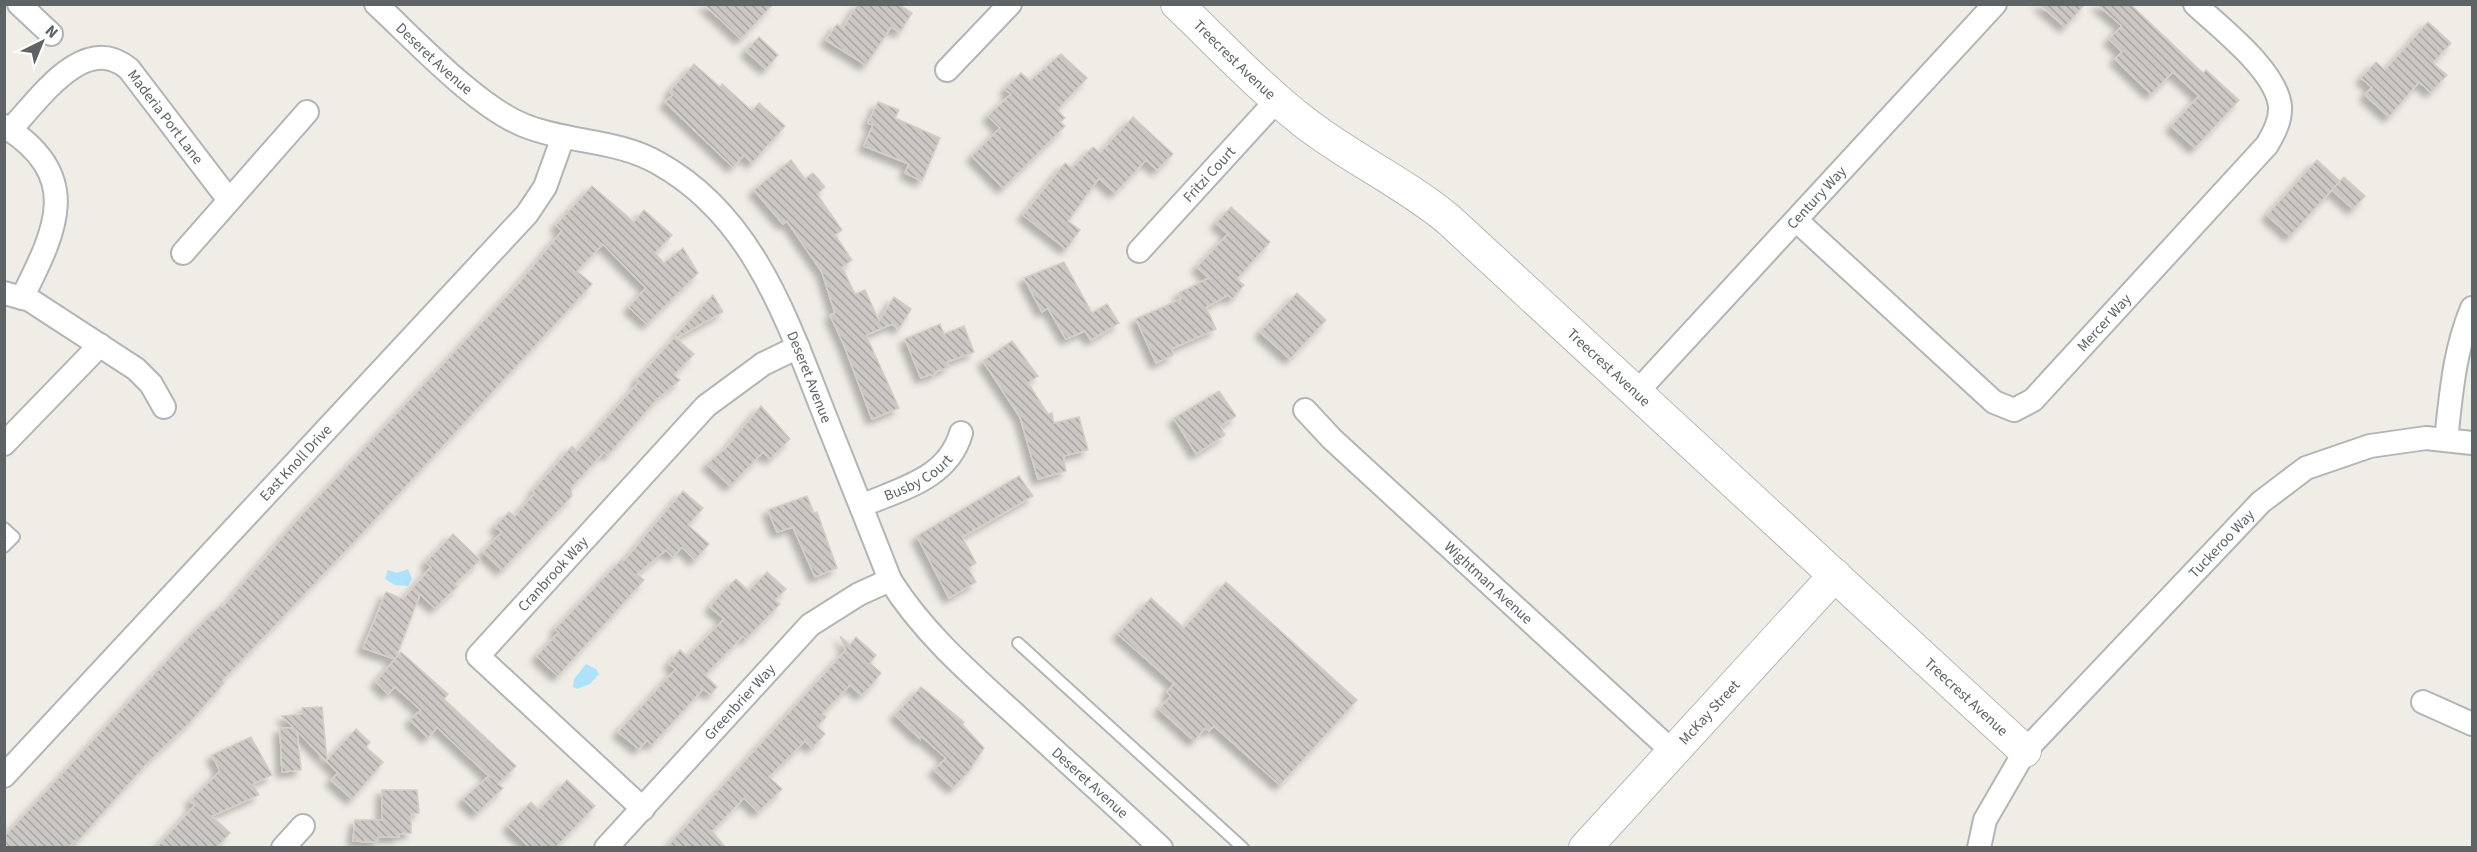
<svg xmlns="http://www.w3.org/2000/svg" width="2477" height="852" viewBox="0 0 2477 852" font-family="'Source Sans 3',sans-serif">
<defs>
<pattern id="building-back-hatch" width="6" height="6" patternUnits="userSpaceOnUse" patternTransform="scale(1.5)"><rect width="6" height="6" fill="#cbc8c4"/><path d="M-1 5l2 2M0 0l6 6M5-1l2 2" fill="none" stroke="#a8a6a3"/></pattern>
<filter id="shadow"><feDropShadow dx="-5.5" dy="5.5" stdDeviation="3" flood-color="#0004"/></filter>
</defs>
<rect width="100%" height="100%" fill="#f0ede7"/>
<g fill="#ade2fa">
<path d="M408,569l4,10 -4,7 -13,-1 -10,-6 3,-9 9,3z"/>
<path d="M586,664l10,5 3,5 -9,10 -13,5 -4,-2 1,-8z"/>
</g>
<g fill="url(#building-back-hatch)" stroke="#d4cec6" stroke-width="1.5" filter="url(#shadow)">
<path d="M704,4h69l-32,35z"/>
<path d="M858,4h40l14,9 -12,19 -9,-5 -25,38 -40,-25 11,-16 6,4z"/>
<path d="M2039,4h46l-20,23z"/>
<path d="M2097,4h33l73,69 3,-3 33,30 -44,48 -24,-22 28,-30 -26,-24 -22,22 -36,-35 7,-7 -13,-13 13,-13z"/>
<path d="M2428,22l23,21 -18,20 14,12 -16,17 -12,-10 -30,35 -24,-22 7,-8 -11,-9 15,-16 9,8z"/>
<path d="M759,37l19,18 -12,14 -20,-18z"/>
<path d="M1061,54l26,24 -30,32 8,8 -5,4 5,4 -62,62 -31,-32 28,-28 -12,-12 23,-22 -6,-5 16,-16 9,8z"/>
<path d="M694,64l26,23 2,-3 30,27 7,-8 26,23 -33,37 -8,-8 -11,12 -68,-65 8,-7 -3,-4z"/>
<path d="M878,102l21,8 -4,8 45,20 -18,43 -17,-8 4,-9 -45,-18 9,-21 -5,-2z"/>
<path d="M1133,117l40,37 -16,16 -11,-10 -31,33 -16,-15 -31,43 12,9 -14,19 -43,-34 42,-52 7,5 21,-21 7,6z"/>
<path d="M791,160l14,19 8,-6 12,14 -8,7 25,36 -7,5 17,25 -10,7 13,27 10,-4 14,31 15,-24 17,12 -12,20 -7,-5 -26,11 33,73 -27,11 -28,-74 -14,-30 5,-2 -13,-41 -35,-51 -4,3 -29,-34z"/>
<path d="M2317,160l23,21 -50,55 -23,-21z"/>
<path d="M2344,177l21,19 -12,13 -21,-19z"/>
<path d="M592,186l42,36 10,-12 28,25 -17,18 9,10 19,-15 15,25 -51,51 -18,-17 17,-19 -43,-44 -26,27 15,13 -222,241 -148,156 2,2 -34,39 -42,40 -71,80 -2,-2 -7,8h-59l-5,-5v-6l183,-198 33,-33 2,2 78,-91 220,-235 42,-51 -6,-6z"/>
<path d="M1231,207l39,35 -33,37 7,6 -12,14 -4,-4 -22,12 10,22 -45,20 2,6 -17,8 -20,-44 45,-20 -2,-6 30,-15 -12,-11 31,-33 -12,-11z"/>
<path d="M1064,262l28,51 15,-9 12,19 -28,17 -6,-9 -19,8 -18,-31 -6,4 -18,-34z"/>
<path d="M1297,293l29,27 -36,39 -30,-27z"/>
<path d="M713,295l10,17 -45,25 -2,-2z"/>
<path d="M940,324l4,10 20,-8 10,26 -27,10 2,5 -12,4 -4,5 -2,-2 -10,4 -16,-39z"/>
<path d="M675,337l19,17 -20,21 6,5 -23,19 -49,56 -4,-3 -33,36 1,8 -70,74 -19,-18 19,-20 -7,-5 14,-15 6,4 20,-23 -2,-2 39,-45 5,5 62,-69 -3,-2z"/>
<path d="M1012,341l26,35 -10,7 20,31 4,-1 2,10 25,-6 9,33 -25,6 3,15 -28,8 -18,-62 -37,-56z"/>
<path d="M1219,391l17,25 -16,10 5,9 -29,19 -22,-36z"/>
<path d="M761,406l29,33 -20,20 -7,-7 -33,34 -23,-22 19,-16z"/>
<path d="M1019,476l14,20 -71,41 14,26 -8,5 8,14 -27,16 -32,-62z"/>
<path d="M683,491l20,17 -15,17 21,19 -14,16 -13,-13 -9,10 -7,-7 -29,24 7,6 -86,96 -21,-20 22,-24 -4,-3 67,-70 2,2z"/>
<path d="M807,496l7,17 3,-1 20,56 -22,9 -22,-50 -16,5 -9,-22z"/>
<path d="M453,534l27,26 -25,24 3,2 -23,22 -15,-14 -24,64 5,-6 47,42 -4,5 72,67 -18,18 5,4 -26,25 -14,-14 26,-23 2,2 -54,-51 -9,11 -18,-18 11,-10 -26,-23 -7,7 -12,-12 19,-23 -32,-11 23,-56 17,7 28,-32 -5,-5z"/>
<path d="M767,572l19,17 -11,11 5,4 -34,35 -3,-3 -38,39 12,12 -6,7 -8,-5 -51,56 -5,-5 -8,9 -21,-17 58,-63 -7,-5 11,-14 7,7 37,-38 -14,-12 10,-12 16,-16 13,12z"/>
<path d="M1226,582l131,118 -77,85 -66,-59 -5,5 -4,-3 -11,13 -35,-32 12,-13 -4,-4 7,-8 -56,-50 33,-36 33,30z"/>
<path d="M840,636l10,9 6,-8 20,18 -6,8 11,10 -12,15 -8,7 -11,-10 -28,29 4,3 -9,9 8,8 -13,14 -7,-7 -36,36 13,12 -24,23 -14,-14 -32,33 14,17h-60l180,-198z"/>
<path d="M921,687l43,35 -2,2 22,24 -15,23 -16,17 -19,-18 12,-12 -25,-22 -1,3 -25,-24z"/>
<path d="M322,707l5,53 29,-31 14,13 -4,5 17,15 -31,37 -21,-19 7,-7 -41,-42 4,39 -19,2 -2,-44h14l-12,-12 20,-2v-6z"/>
<path d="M251,737l21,38 -19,9 6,11 -47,21 18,17 -14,15h-60l39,-43 -5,-4 30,-30 -8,-16z"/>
<path d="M567,780l28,26 -40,42h-25l-22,-22 23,-24 8,8z"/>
<path d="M382,790h35l2,23 -8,1v19l-12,1v3h-21l-1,5 -24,-1 2,-21h27z"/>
</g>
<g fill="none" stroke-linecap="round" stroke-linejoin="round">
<g stroke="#b2b5b8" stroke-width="14">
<g id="lane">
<path d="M4,528l10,9 -10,10"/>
<path d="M1018,643l225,205"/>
</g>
</g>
<g stroke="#b2b5b8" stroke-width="26">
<g id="street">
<path d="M19,4l32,30"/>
<path id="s1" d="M376,4c40,37 99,101 147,121 44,18 93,14 135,38 94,52 128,154 165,248 22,56 45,112 67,169 34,54 81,94 128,137 48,44 96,87 143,131"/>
<path d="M947,70l63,-66"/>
<path d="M4,126c80,50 52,104 18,172"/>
<path id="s2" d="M10,130c29,-30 74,-99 119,-61l100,131"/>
<path id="s3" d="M1796,220l198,182 20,8 19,-10 234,-255c7,-12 14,-25 13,-39 -4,-36 -60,-78 -85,-102"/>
<path id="s4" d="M1139,251l139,-152"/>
<path d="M183,253l124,-141"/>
<path d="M4,293l26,7 106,69 15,15 13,23"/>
<path id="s5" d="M1636,393l359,-389"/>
<path id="s6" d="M1305,410l27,29 341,313"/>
<path d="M2446,440c5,-45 8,-89 26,-132"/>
<path d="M4,444l96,-99"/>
<path id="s7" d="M861,506c39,-17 87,-27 100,-73"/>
<path d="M2423,702l49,22"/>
<path id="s8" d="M4,776l523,-562 18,-27 18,-50"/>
<path id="s9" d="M643,809l-165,-153 228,-250 57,-42 35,-17"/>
<path d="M283,848l20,-22"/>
<path id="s10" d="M606,848l204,-223 49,-31 31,-14"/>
<path id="s11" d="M1979,848l6,-28 40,-69 236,-249 45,-34 64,-22 56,-8 46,5"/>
</g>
</g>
<g stroke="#b3b7ba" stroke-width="34">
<g id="secondary">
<path id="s12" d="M1177,4c42,40 82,83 127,118 46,36 99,60 144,97l577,532"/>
<path id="s13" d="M1585,848l250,-273"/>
</g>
</g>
<use href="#lane" stroke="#fff" stroke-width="10"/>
<use href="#street" stroke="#fff" stroke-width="22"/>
<use href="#secondary" stroke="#fff" stroke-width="32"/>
</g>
<g text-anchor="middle" stroke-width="4.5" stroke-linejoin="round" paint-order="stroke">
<g font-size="15" fill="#5e6366" stroke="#fff">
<text dy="5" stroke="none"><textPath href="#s1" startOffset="80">Deseret Avenue</textPath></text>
<text dy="5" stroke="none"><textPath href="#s12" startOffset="80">Treecrest Avenue</textPath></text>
<text dy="5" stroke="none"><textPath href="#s2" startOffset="210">Maderia Port Lane</textPath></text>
<text dy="5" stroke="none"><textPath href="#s4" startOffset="104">Fritzi Court</textPath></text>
<text dy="5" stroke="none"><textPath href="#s5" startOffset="266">Century Way</textPath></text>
<text dy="5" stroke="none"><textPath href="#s3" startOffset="417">Mercer Way</textPath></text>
<text dy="5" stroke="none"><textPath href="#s12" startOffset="566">Treecrest Avenue</textPath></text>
<text dy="5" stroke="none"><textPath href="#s1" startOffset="600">Deseret Avenue</textPath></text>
<text dy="5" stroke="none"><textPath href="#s8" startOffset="428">East Knoll Drive</textPath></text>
<text dy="5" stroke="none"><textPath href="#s7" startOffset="64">Busby Court</textPath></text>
<text dy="5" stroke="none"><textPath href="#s11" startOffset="394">Tuckeroo Way</textPath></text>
<text dy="5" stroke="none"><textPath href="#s9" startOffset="336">Cranbrook Way</textPath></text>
<text dy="5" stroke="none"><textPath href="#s6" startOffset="252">Wightman Avenue</textPath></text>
<text dy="5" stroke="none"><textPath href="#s12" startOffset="1052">Treecrest Avenue</textPath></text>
<text dy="5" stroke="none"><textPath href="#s10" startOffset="198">Greenbrier Way</textPath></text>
<text dy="5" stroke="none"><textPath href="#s13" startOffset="184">McKay Street</textPath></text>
<text dy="5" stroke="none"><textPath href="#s1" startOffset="1104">Deseret Avenue</textPath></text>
</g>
</g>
<rect width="2477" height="852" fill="none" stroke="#5e6366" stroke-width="12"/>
<g transform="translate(42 42) rotate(43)" stroke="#ffffff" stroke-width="4.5" paint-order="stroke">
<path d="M0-4.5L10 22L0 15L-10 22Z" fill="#5e6366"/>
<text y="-9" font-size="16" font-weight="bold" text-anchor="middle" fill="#5e6366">N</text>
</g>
</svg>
